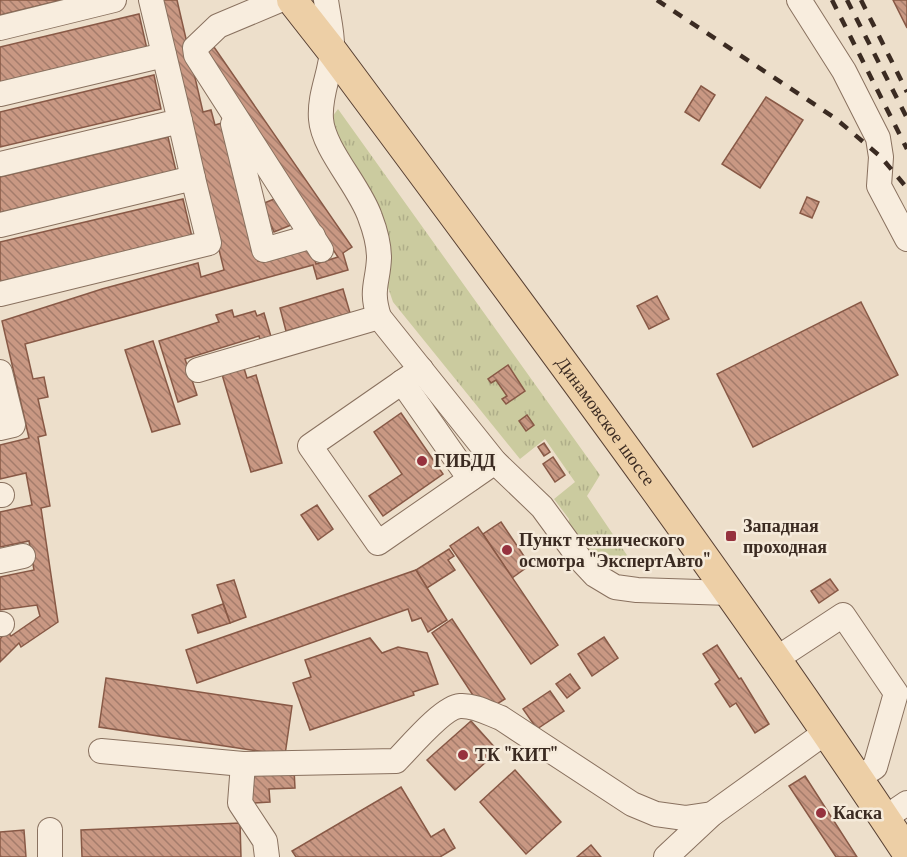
<svg xmlns="http://www.w3.org/2000/svg" width="907" height="857" viewBox="0 0 907 857" font-family="'Libre Baskerville',serif">
<defs>
<pattern id="grass-tufts" width="24" height="20" patternUnits="userSpaceOnUse" patternTransform="scale(1.5)"><rect width="24" height="20" fill="#cbcb9f"/><path d="M3 7l-1-3M5 7V3M7 7l1-3M15 17l-1-3M17 17v-4M19 17l1-3" fill="none" stroke="#afae89"/></pattern>
<pattern id="building-back-hatch" width="6" height="6" patternUnits="userSpaceOnUse" patternTransform="scale(1.5)"><rect width="6" height="6" fill="#c99883"/><path d="M-1 5l2 2M0 0l6 6M5-1l2 2" fill="none" stroke="#a47c6b"/></pattern>
</defs>
<rect width="100%" height="100%" fill="#eddfcb"/>
<path fill="url(#grass-tufts)" d="M338,109l262,366 -13,21 48,71c-39,-2 -43,-11 -67,-40l1,-8 -15,-20 21,-17 -30,-43 -25,20 -127,-157 -55,-160 -6,-25z"/>
<g fill="url(#building-back-hatch)" stroke="#885946" stroke-width="1.5">
<path d="M0,0h62l-62,15z"/>
<path d="M158,0h19l26,112 8,-2 4,15 7,-2 36,138 54,-14 4,17 22,-7 -137,-202 13,-8 138,200 -9,6 5,17 -31,9 -4,-14 -288,79 8,35 11,-2 4,20 -10,2 8,36 -8,2 12,69 -9,2 17,114 -37,25 -2,-4 -19,19v-23l7,-8 4,5 29,-20 -3,-11 -37,5v-33l34,-7 -5,-29 -29,6v-35l32,-7 -6,-32 -26,6v-34l29,-7 -27,-117 100,-32 96,-26 3,14 23,-7z"/>
<path d="M893,0h14v28z"/>
<path d="M139,14l8,35 -147,35v-37z"/>
<path d="M154,75l7,34 -161,38v-35z"/>
<path d="M701,86l14,9 -16,26 -14,-9z"/>
<path d="M766,97l37,23 -43,68 -38,-24z"/>
<path d="M168,137l8,34 -176,42v-36z"/>
<path d="M279,197l12,28 -17,7 -12,-28z"/>
<path d="M807,197l12,5 -7,16 -12,-5z"/>
<path d="M183,199l9,38 -192,45v-40z"/>
<path d="M343,289l7,24 -64,18 -6,-23z"/>
<path d="M657,296l12,23 -20,10 -12,-23z"/>
<path d="M861,302l37,73 -145,72 -36,-73z"/>
<path d="M232,310l2,7 21,-6 2,5 7,-3 8,27 -11,3 -2,-7 -74,23 12,36 -19,7 -19,-61 60,-19 -3,-7z"/>
<path d="M153,341l27,83 -28,8 -27,-82z"/>
<path d="M243,365l4,13 9,-3 26,88 -31,9 -30,-101z"/>
<path d="M508,365l17,26 -19,13 -4,-5 5,-3 -11,-16 -5,3 -3,-4z"/>
<path d="M401,413l42,61 -60,42 -14,-20 33,-22 -28,-42z"/>
<path d="M527,415l7,10 -8,6 -7,-10z"/>
<path d="M544,443l6,9 -6,4 -6,-9z"/>
<path d="M553,457l12,18 -10,7 -12,-18z"/>
<path d="M317,505l16,24 -15,11 -17,-25z"/>
<path d="M501,522l29,43 -18,13 -29,-44z"/>
<path d="M478,527l80,118 -27,19 -81,-118z"/>
<path d="M449,549l5,7 -6,4 7,10 -28,18 -11,-18z"/>
<path d="M416,570l31,50 -19,12 -7,-14 -9,3 -4,-12 -211,74 -11,-33z"/>
<path d="M830,579l8,11 -19,13 -8,-12z"/>
<path d="M234,580l12,37 -16,6 -13,-38z"/>
<path d="M223,604l7,19 -32,10 -6,-18z"/>
<path d="M452,619l53,80 -21,13 -52,-79z"/>
<path d="M604,637l14,21 -26,18 -14,-22z"/>
<path d="M370,638l12,15 16,-6 29,6 11,31 -25,8 1,3 -104,35 -17,-47 18,-6 -6,-17z"/>
<path d="M717,645l22,34 2,-1 28,46 -14,9 -19,-30 -6,4 -15,-23 5,-4 -17,-26z"/>
<path d="M570,674l10,14 -13,10 -11,-14z"/>
<path d="M106,678l186,28 -7,49 -186,-28z"/>
<path d="M550,691l14,20 -27,18 -14,-20z"/>
<path d="M471,721l27,30 -43,39 -28,-30z"/>
<path d="M294,769l1,19 -26,1 1,13 -18,1 -1,-33z"/>
<path d="M515,770l46,52 -35,32 -46,-52z"/>
<path d="M805,776l52,81h-21l-47,-71z"/>
<path d="M401,787l30,50 13,-8 11,19 -15,9h-144l-4,-6z"/>
<path d="M240,823l1,34h-159l-1,-27z"/>
<path d="M24,830l2,27h-26v-25z"/>
<path d="M591,845l10,12h-24z"/>
</g>
<g fill="none" stroke-linecap="round" stroke-linejoin="round">
<g stroke="#89715f" stroke-width="26">
<g id="minor">
<path d="M280,0l-62,26 -23,22 1,7 125,195"/>
<path d="M326,0c2,16 7,34 6,50 -1,23 -13,44 -11,69 2,30 39,68 49,98 5,13 9,27 9,41 -1,25 -9,31 0,59l116,145 47,45 38,52 15,16 20,12 22,3 93,3"/>
<path d="M799,0l45,71 34,67 3,19 -2,29 28,53"/>
<path d="M0,28l114,-28"/>
<path d="M0,94l164,-39"/>
<path d="M180,121l13,57"/>
<path d="M233,124l31,126 49,-14"/>
<path d="M0,164l180,-43 -29,-121"/>
<path d="M0,225l193,-47 16,65 -209,51"/>
<path d="M421,369l-111,77 68,97 117,-81"/>
<path d="M198,370l181,-53"/>
<path d="M0,372l13,53 -13,3"/>
<path d="M402,382l68,97"/>
<path d="M0,495h2"/>
<path d="M0,561l23,-5"/>
<path d="M0,624h2"/>
<path d="M776,659l67,-44 53,78 -21,74 -17,11"/>
<path d="M101,751l142,13 153,-3c13,-13 47,-54 64,-55 14,-1 28,7 41,12l131,86 24,10 29,4 27,-4 114,-82"/>
<path d="M243,764l-3,39 25,38 2,16"/>
<path d="M885,818l22,-15"/>
<path d="M50,830v27"/>
<path d="M666,857l46,-43"/>
</g>
</g>
<g stroke="#584033" stroke-width="32">
<g id="major">
<path id="s1" d="M292,0l40,51c196,264 394,527 575,801"/>
</g>
</g>
<use href="#minor" stroke="#f8edde" stroke-width="24"/>
<use href="#major" stroke="#edcfa6" stroke-width="30"/>
<g stroke="#3b2b22" stroke-width="4.5" stroke-dasharray="10 10" stroke-linecap="butt">
<path d="M657,0l178,118 46,39 26,31"/>
<path d="M832,0l75,149"/>
<path d="M847,0l60,118"/>
<path d="M861,0l46,92"/>
</g>
</g>
<g fill="#96323e" stroke="#f5eada" stroke-width="2">
<circle cx="422" cy="461" r="6"/>
<rect x="725" y="530" width="12" height="12" rx="3"/>
<circle cx="507" cy="550" r="6"/>
<circle cx="463" cy="755" r="6"/>
<circle cx="821" cy="813" r="6"/>
</g>
<g text-anchor="middle" stroke-width="5" stroke-linejoin="round" paint-order="stroke">
<g font-size="18" fill="#3b2b22" stroke="#f5eada">
<text dy="6" stroke="none"><textPath href="#s1" startOffset="525">Динамовское шоссе</textPath></text>
</g>
<g font-size="18" font-weight="bold" fill="#3b2b22" stroke="#f5eada" text-anchor="start">
<text x="434" y="467">ГИБДД</text>
<text x="743" y="532">Западная<tspan x="743" dy="21">проходная</tspan></text>
<text x="519" y="546">Пункт технического<tspan x="519" dy="21">осмотра "ЭкспертАвто"</tspan></text>
<text x="475" y="761">ТК "КИТ"</text>
<text x="833" y="819">Каска</text>
</g>
</g>
</svg>
